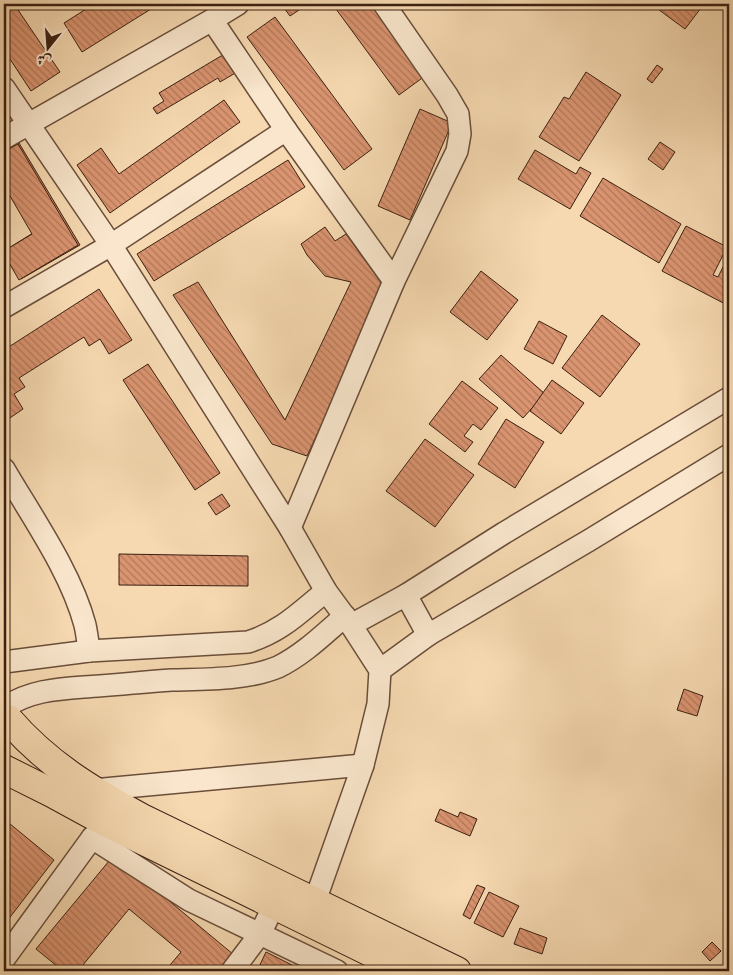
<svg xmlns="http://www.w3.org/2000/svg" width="733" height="975" viewBox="0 0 733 975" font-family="'IM FELL Great Primer',Amiri,serif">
<defs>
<pattern id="building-back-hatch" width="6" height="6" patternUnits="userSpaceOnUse" patternTransform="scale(1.25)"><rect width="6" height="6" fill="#da9470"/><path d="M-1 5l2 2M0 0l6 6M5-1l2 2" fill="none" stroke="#b2785b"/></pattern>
</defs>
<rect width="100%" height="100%" fill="#f6d9b1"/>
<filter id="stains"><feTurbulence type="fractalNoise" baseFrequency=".004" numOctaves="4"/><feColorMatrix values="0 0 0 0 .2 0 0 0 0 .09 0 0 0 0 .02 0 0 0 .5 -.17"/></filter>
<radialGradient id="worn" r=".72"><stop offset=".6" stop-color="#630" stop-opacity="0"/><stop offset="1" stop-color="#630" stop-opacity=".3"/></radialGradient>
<g fill="url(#building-back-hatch)" stroke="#3b2012">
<path d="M4,4h10l46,68 -29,19 -27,-41z"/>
<path d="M94,4h65l-77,48 -18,-29z"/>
<path d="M281,4h27l-18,12z"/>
<path d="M343,4h30l52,72 -26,19 -63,-86z"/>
<path d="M651,4h53l-19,25z"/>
<path d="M275,17l97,132 -28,21 -97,-133z"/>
<path d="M226,53l11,19 -17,10 -2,-4 -61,36 -4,-6 11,-7 -5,-8z"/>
<path d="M657,65l6,4 -11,14 -5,-4z"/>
<path d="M586,72l35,23 -42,66 -40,-24 25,-40 5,2z"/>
<path d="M224,100l16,22 -130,91 -33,-48 24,-17 18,26z"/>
<path d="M420,109l32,14 -42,97 -32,-14z"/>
<path d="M660,142l15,10 -12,18 -15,-11z"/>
<path d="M19,143l61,102 -59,34 -17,-28 29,-18 -26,-44 -3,2v-39z"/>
<path d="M18,144l60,101 -59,35 -15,-26v-3l28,-17 -26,-45 -2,2v-39z"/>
<path d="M535,150l41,24 4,-7 11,6 -21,36 -52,-30z"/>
<path d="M288,160l17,27 -151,94 -17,-27z"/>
<path d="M603,178l78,46 -22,39 -79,-47z"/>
<path d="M686,226l41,21 -14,28 5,2 7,-14 4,3v40l-67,-35z"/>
<path d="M325,227l10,14 11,-7 39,54 -78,168 -35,-12 -99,-149 25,-13 87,138 66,-138 -26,-6 -18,-21 -6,-11z"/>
<path d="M481,271l37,29 -31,40 -37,-28z"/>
<path d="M99,289l33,51 -23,14 -9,-15 -11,7 -5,-9 -65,41 6,9 -11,7 9,15 -19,13v-72z"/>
<path d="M602,315l38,29 -40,53 -38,-29z"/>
<path d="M539,321l28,15 -14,28 -29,-15z"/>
<path d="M501,355l44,39 -22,24 -44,-39z"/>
<path d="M148,364l72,109 -25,17 -72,-110z"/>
<path d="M552,380l32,23 -23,31 -31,-23z"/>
<path d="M462,381l36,27 -17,22 -8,-6 -9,12 9,6 -8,10 -36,-28z"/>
<path d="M506,419l38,23 -29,46 -37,-24z"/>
<path d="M425,439l49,36 -39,52 -49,-36z"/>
<path d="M222,494l8,12 -14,9 -8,-12z"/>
<path d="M119,554l129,2v30l-129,-1z"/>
<path d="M684,689l19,7 -6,20 -20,-6z"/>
<path d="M440,809l18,8 2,-5 17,7 -7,17 -35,-15z"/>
<path d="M4,819l50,41 -50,65 1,-57z"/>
<path d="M114,855l120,100 -14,16h-55l16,-19 -52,-43 -51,62h-15l-27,-22z"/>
<path d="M477,885l8,3 -15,31 -7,-4z"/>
<path d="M489,892l30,14 -16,31 -29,-14z"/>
<path d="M520,928l27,10 -5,16 -28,-10z"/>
<path d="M712,942l9,9 -11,10 -8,-9z"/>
<path d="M266,952l38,19h-47z"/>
</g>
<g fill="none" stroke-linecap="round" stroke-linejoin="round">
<g stroke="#6a4e3a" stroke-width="24">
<g id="street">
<path d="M212,20l74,110"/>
<path d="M4,88l107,157 179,283 36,63 25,34 29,45 -2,34 -15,61 -48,136"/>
<path d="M4,138l208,-118 26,-16"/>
<path d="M4,307l107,-62 175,-115 108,151"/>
<path d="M4,469c28,48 67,103 81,156 2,9 3,18 4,26"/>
<path d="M290,528l104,-247 63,-130 3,-17 -2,-20 -11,-19 -63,-91"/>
<path d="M406,595l22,40"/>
<path d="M351,625l55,-30 98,-62 225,-135"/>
<path d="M4,662l85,-11 159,-9c33,-10 52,-30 78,-51"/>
<path d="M380,670l48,-35 160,-94 141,-86"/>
<path d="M4,708c24,-17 52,-19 80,-21 30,-2 59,-5 88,-7 33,-1 75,0 106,-13 25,-12 46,-33 67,-51"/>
<path d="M93,790l270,-25"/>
<path d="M92,838l97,62 148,71"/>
<path d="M4,959l88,-121 9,-9"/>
<path d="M232,971l28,-37 21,-43"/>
</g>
</g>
<g stroke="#3b2012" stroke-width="30">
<g id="highway">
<path d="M8,719c39,45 82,71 134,99l315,153"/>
<path d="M4,769l48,24 55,30 302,148"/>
</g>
</g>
<use href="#street" stroke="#f9e6cc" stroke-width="21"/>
<use href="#highway" stroke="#f6d9b1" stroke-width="28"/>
</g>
<rect width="733" height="975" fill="none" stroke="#f6d9b1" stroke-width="20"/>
<rect x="5" y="5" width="723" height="965" fill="none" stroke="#3b2012" stroke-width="2.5"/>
<rect x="10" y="10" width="713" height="955" fill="none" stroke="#3b2012"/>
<g transform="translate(48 48) rotate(197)" stroke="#f9e6cc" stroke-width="4" paint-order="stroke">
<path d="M0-4L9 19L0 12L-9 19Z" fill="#3b2012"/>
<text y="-8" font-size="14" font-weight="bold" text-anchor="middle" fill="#3b2012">ش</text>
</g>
<rect width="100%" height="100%" filter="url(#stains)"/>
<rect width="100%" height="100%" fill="url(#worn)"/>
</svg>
